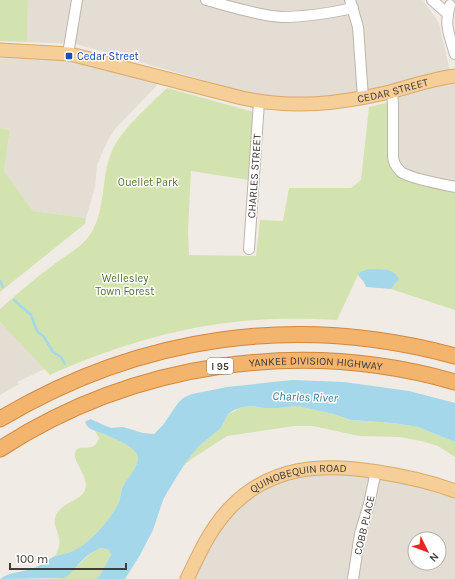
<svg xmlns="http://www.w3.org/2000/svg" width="455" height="579" viewBox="0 0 455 579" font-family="Karla,sans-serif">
<rect width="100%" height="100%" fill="#f1ebe5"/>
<g fill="#e4ddd3" fill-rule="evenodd">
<path d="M28,0h395l16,23 11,49 -67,17 -58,10h-45l-38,-8 -166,-47 -49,-2z"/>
<path d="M0,58l78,3 82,21 -45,47 -8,13 -10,23 -2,22 -9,31 -53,-7 -29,-40 6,-41 -10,-2z"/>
<path d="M455,80v104l-45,-10 -15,-13 4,-67z"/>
<path d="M0,322l45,47 -28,13 2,2 -19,11z"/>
<path d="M322,472l67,5 66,22v80h-266l33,-59 19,-18 29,-17 27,-11zM415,539h24v24h-24z"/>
</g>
<g fill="#d3e3b0">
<path d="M0,0h28l-1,42 -27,-1z"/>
<path d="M167,88l87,24 -5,68 -58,-9 -3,60 1,24 67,1 4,-36 23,1 6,-33h62l10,-8 8,-73 21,-5 -1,60c2,5 4,10 8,13 9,8 45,14 58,18v117l-64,-21 5,-6 -36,-11 -2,3 -21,45c-26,-1 -53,-2 -79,0 -70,4 -144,26 -208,55l-50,-53v-13c17,-15 34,-30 52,-43 12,-10 31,-19 39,-33 15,-24 10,-55 20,-80 9,-23 39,-48 56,-65z"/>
<path d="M0,128l10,2 -6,41 29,40 53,7 -1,6 -4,3 -81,65z"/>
<path d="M253,406l11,2h15l19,-2 10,2 25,6 18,6 43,3 24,4 37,15v15l-17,-11 -17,-5 -21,-4 -41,-1 -46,-10h-19l-67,10 -34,22 -9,7 14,-18 23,-19 7,-14 15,-7z"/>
<path d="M95,431c12,5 36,12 43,23 1,11 -8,22 -14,30 -4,6 -3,15 -6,21 -8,15 -30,40 -45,46 -6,3 -12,3 -18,5 12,-20 -5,-27 1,-41 6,-13 26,-15 29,-25 5,-14 -13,-28 -10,-38 4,-10 19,3 24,-14z"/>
<path d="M103,548l6,2 2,5 -11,20 -4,4h-49l17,-1 25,-23 5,-4z"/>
</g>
<g fill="#a4d7ea">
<path d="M369,269c12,1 24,-2 30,10l-8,10 -25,-2 -2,-5 -6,-7 2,-3z"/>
<path d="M292,380l52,2 65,9 46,12v39l-37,-15 -24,-4 -43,-3 -18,-6 -35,-8 -19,2h-15l-11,-2 -10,1 -9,3 -6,4 -7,14 -23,19 -14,18 -16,26 -5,9 -10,30 -13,25 -15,24h-29l4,-4 11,-20 -2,-5 -6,-2c-11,2 -20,11 -27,19 -4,4 -6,8 -12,11l-64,1c8,-7 24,-7 34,-11 8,-3 14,-9 21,-12 6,-2 12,-2 18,-5 16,-7 36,-30 44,-45 4,-6 3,-14 6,-20 5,-9 13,-16 15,-27 2,-14 -38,-25 -49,-31l-2,-2 -2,-4 5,-3 21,9 12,-1 20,6 11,1 9,-9 15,-22 5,-5 9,-4 35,-7z"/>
</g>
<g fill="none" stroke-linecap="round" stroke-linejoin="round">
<g stroke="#a4d7ea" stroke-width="2.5">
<path d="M0,281l3,6"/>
<path d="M14,300l17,15 4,11 3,6 6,5 9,15 8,5 4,7"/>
</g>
<g stroke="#beb5ab" stroke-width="12">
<g id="minor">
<path d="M206,0c23,6 53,16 76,17 24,0 48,-4 71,-9"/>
<path d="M350,0l8,27 5,71"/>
<path d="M432,0l16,14"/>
<path d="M450,5c-6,19 -1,30 5,49"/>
<path d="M68,54l9,-54"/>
<path d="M392,91l1,14v51c0,6 3,11 8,16 10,7 41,12 54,15"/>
<path d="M249,249l10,-147"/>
<path d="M353,579l7,-45 9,-30 7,-33"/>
</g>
</g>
<g stroke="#daa96a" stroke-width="15">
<g id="major">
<path id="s1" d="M0,50l70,4 172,44c52,11 96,6 148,-6 21,-6 43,-13 65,-16"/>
<path id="s2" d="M187,579c12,-25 23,-50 42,-70 41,-44 94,-46 149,-37 26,4 53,10 77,19"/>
</g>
</g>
<g stroke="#d1873f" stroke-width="17">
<g id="highway">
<path d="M0,419c141,-84 297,-106 455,-63"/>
<path id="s3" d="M0,449c134,-87 301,-111 455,-67"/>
</g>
</g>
<use href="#minor" stroke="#fff" stroke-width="10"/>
<use href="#major" stroke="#f6ce98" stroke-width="13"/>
<use href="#highway" stroke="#f3b46e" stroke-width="15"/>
</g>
<rect fill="#1a4fb4" stroke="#fff" stroke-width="1.5" x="65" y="52" width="8" height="8" rx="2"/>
<g text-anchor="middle" stroke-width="3" stroke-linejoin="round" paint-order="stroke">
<rect fill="#fff" stroke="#7b7672" stroke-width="1" x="207" y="358" width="26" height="16" rx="3"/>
<g font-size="10" font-weight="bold" fill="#433b35">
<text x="220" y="370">I 95</text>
</g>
<g font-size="11" fill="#164399" stroke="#fff" text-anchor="start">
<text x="77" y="60">Cedar Street</text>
</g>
<g font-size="11" fill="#433b35" stroke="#fff">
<text dy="4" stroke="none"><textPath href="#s1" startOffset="400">CEDAR STREET</textPath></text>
<text transform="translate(254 176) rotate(-86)" y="4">CHARLES STREET</text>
<text dy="4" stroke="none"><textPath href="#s3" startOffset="333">YANKEE DIVISION HIGHWAY</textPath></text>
<text dy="4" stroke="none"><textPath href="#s2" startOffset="161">QUINOBEQUIN ROAD</textPath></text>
<text transform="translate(364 525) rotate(-77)" y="4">COBB PLACE</text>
</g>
<g font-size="11" fill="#4f702d" stroke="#fff">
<text x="148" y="186">Ouellet Park</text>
<text x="125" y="282">Wellesley<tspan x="125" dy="13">Town Forest</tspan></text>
</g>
<g font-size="12" font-style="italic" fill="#337a97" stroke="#fff">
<text transform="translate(305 397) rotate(2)" y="4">Charles River</text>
</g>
</g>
<g transform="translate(427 551) rotate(132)"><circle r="19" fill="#ffffff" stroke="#b4b1ae"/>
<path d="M0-3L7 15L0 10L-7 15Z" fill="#ea2523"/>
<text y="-6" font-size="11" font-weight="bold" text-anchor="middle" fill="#433b35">N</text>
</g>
<path d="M10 563v6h116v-6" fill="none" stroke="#433b35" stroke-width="2"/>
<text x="16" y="563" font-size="12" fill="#433b35" stroke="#ffffff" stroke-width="3" paint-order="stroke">100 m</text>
</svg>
